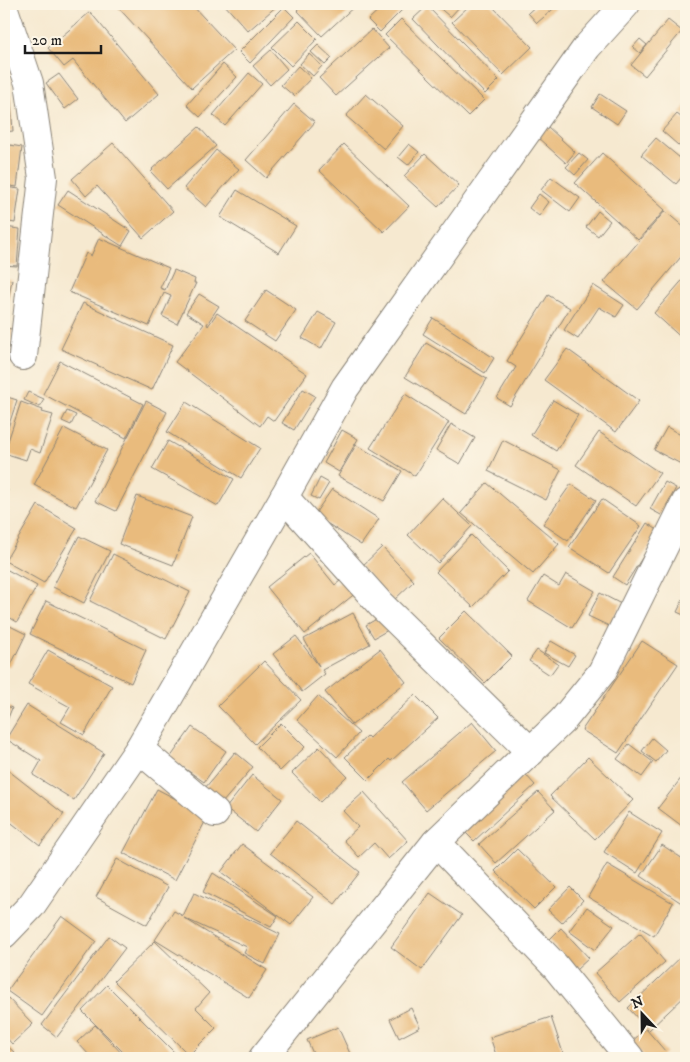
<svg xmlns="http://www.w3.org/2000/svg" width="690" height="1062" viewBox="0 0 690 1062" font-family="'IM FELL DW Pica',serif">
<rect width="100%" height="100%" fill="#fcf5e5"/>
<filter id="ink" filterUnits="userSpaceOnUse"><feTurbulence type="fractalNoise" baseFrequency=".02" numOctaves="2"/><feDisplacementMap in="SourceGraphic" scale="10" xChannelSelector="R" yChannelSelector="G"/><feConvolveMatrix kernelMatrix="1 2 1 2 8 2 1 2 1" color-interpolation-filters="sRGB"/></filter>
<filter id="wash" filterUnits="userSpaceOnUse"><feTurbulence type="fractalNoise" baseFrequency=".0096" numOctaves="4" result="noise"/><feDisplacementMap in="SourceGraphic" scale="20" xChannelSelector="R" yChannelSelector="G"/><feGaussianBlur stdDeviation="1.12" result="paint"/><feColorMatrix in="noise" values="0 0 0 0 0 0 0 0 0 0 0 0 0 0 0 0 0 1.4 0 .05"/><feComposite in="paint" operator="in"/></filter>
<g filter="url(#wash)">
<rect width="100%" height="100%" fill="#f6e9d0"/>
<g id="blocks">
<g fill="#e9bb7d">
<path d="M115,4h76l43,46 -42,38z"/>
<path d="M224,4h55l-31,27z"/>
<path d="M303,4h54l-35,32 -25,-26z"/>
<path d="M385,4h11l6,6 -22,22 -12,-12z"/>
<path d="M435,4h27l-12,13z"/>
<path d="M471,4h19l42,43 -29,28 -51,-53z"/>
<path d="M538,4h21l-22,19 -9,-10z"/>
<path d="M427,6l72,74 -14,14 -72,-75z"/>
<path d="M284,7l10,10 -44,46 -11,-11z"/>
<path d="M90,12l69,82 -34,29 -52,-63 -9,7 -16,-19z"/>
<path d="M401,19l83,81 -16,16 -83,-81z"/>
<path d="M668,20l14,11 -37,45 -14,-11z"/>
<path d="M299,21l18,18 -26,27 -19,-19z"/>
<path d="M372,29l17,19 -53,48 -17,-18z"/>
<path d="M640,39l7,6 -7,8 -7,-6z"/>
<path d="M318,45l14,13 -7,7 -14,-13z"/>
<path d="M271,50l16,19 -17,16 -17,-19z"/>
<path d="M309,54l13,12 -9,10 -13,-12z"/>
<path d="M223,64l14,13 -37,40 -13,-12z"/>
<path d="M298,66l13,12 -17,18 -13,-11z"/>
<path d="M249,73l13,11 -37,42 -12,-11z"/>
<path d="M59,74l19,25 -13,10 -19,-26z"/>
<path d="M9,80l4,51 -9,1v-51z"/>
<path d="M366,94l37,32 -19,23 -38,-33z"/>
<path d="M600,94l26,17 -9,13 -25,-17z"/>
<path d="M294,104l21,18 -49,56 -20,-18z"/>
<path d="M686,105v12l-6,-5z"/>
<path d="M677,114l9,7v31l-24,-21z"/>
<path d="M547,126l28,26 -9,11 -29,-26z"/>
<path d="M199,127l17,19 -49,43 -16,-17 2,-2 -1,-1z"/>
<path d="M656,138l30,25v9l-10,12 -35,-29z"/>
<path d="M113,143l60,68 -30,27 -46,-52 -11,10 -14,-17z"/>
<path d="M4,144l18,3 -5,40 -13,-2z"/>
<path d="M344,144l65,62 -25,26 -65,-62z"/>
<path d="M409,144l10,8 -11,13 -10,-8z"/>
<path d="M216,150l23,19 -33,38 -22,-19z"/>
<path d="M579,153l9,7 -13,15 -9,-8z"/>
<path d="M602,153l63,57 -27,30 -63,-57z"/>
<path d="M425,154l34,31 -21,22 -34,-31z"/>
<path d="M551,177l29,21 -10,14 -29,-22z"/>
<path d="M4,187l16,2 -5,34 -11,-2z"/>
<path d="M68,190l63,41 -9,15 -64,-41z"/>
<path d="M237,190l59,36 -17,27 -59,-36z"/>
<path d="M539,194l10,8 -10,14 -10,-8z"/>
<path d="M598,211l12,10 -12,15 -12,-9z"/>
<path d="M665,211l21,18v22l-49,58 -33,-27z"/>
<path d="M4,227l16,2 -3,37 -13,-1z"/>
<path d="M99,238l70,30 -9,20 5,2 9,-20 21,9 -1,4h2l-19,41 -15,-8 9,-20 -7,-3 -15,33 -80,-34 17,-39 5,3z"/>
<path d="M686,276v66l-32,-29z"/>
<path d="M4,279l8,1 -7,36h-1z"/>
<path d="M593,285l31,20 -8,12 -17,-10 -21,32 -14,-9z"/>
<path d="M266,290l30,20 -21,31 -30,-20z"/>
<path d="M199,294l20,12 -12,18 1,2 9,-13 90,61 -33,47 -7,-5 -7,10 -85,-64 29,-38 -18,-11z"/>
<path d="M548,295l22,13 -60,98 -13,-8 19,-31 -9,-6z"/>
<path d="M83,303l90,42 -21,45 -91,-41z"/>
<path d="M318,312l18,10 -15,27 -19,-11z"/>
<path d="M433,318l61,40 -9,15 -62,-39z"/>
<path d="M4,328l8,1 -4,34h-4z"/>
<path d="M426,343l61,36 -21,35 -61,-37z"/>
<path d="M567,349l72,52 -23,31 -72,-52z"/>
<path d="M60,361l83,43 -17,34 -83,-44z"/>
<path d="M303,389l12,7 -21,34 -12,-7z"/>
<path d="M28,392l16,7 -4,8 -16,-7z"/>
<path d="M405,394l44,28 -34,54 -45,-28z"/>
<path d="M4,396l13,4 -13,40z"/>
<path d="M553,400l25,15 -22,36 -25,-16z"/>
<path d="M146,401l21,11 -51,99 -21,-10z"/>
<path d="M21,402l22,8 -1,2 11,3 -13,38 -10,-4 -4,11 -22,-7z"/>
<path d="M186,402l74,46 -19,30 -74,-46z"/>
<path d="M67,411l9,4 -5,10 -9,-4z"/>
<path d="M451,424l24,14 -15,26 -24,-14z"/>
<path d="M667,427l19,11v25l-1,3 -31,-16z"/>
<path d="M64,428l43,22 -31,57 -42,-22z"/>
<path d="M342,430l16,9 -19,33 -15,-9z"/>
<path d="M599,432l61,41 -24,33 -60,-41z"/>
<path d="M503,440l58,30 -15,30 -58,-29z"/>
<path d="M168,441l66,38 -16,27 -66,-37z"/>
<path d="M356,445l46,26 -18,30 -46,-25z"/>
<path d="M320,478l9,5 -10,17 -8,-4z"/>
<path d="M665,482l11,6 -15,27 -11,-6z"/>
<path d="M487,483l72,61 -26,30 -72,-61z"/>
<path d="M571,484l25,16 -28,41 -25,-17z"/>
<path d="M4,489l4,1 -4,11z"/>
<path d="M332,489l47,30 -18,26 -47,-30z"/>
<path d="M137,496l55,21 -19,48 -54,-21z"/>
<path d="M442,498l30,28 -34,37 -30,-28z"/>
<path d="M602,499l39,27 -32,47 -40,-26z"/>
<path d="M38,505l39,23 -33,55 -39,-22z"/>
<path d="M647,523l12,8 -34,54 -12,-8z"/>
<path d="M471,535l37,36 -35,36 -37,-35z"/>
<path d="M79,536l31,15 -26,52 -31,-16z"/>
<path d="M382,547l32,34 -21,20 -32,-34z"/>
<path d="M309,553l26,32 10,-8 12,15 -52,42 -38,-47z"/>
<path d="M113,554l77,38 -24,47 -76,-38z"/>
<path d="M4,568l33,18 -20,36 -13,-8z"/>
<path d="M566,574l29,17 -23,37 -44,-27 15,-25 16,10z"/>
<path d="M600,593l21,11 -12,22 -21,-10z"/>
<path d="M686,594v22l-9,-4z"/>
<path d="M46,601l100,49 -15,33 -101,-49z"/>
<path d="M466,611l46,45 -27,27 -46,-45z"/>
<path d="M353,613l17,31 -48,26 3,4 -23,18 -29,-38 23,-18 23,30 -15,-27z"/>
<path d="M380,617l8,13 -14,8 -8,-13z"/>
<path d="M4,623l22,11 -16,33 -6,-3z"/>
<path d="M551,641l24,14 -7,11 -24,-13z"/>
<path d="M642,641l36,23 -60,89 -36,-23z"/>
<path d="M380,649l26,33 -54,43 -27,-33z"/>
<path d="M48,650l64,36 -28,49 -23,-13 9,-15 -42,-23z"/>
<path d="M537,650l21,14 -8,11 -21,-14z"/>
<path d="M264,661l37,39 -46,44 -37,-38z"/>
<path d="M415,695l23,23 -47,43 -2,-2 -21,21 -23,-23 22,-21 2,2z"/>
<path d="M318,696l41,37 -22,24 -40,-37z"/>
<path d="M4,705l8,3 -8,20z"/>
<path d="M27,705l77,48 -30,47 -41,-25 8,-14 -35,-22z"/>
<path d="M472,722l24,29 -70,59 -24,-28z"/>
<path d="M281,723l24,24 -25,24 -23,-24z"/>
<path d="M192,727l34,24 -22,31 -34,-24z"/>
<path d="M652,738l14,12 -10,12 -14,-11z"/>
<path d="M629,744l24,18 -11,15 -25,-18z"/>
<path d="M319,747l28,29 -27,26 -28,-29z"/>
<path d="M235,752l18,15 -31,36 -17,-15z"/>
<path d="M588,757l45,43 -38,39 -45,-43z"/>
<path d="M9,771l55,43 -24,31 -36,-28v-40z"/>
<path d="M686,772v57l-28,-21z"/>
<path d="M525,774l10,11 -61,56 -11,-11z"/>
<path d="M252,775l30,24 -26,33 -30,-24z"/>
<path d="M157,789l51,27 -33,64 -52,-27z"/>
<path d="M364,792l44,49 -20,18 -14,-16 -15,14 -15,-17 14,-13 -15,-16z"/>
<path d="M538,792l17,18 -59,53 -17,-19z"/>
<path d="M629,812l33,21 -25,40 -33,-21z"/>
<path d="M296,821l64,51 -25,32 -65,-51z"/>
<path d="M242,844l71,53 -22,28 -70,-53z"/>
<path d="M662,845l24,16v45l-45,-30z"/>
<path d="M517,849l39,38 -22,22 -39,-38z"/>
<path d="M117,859l51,28 -21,38 -51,-28z"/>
<path d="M607,864l66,39 -19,33 -66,-39z"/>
<path d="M213,873l65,43 -7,11 -68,-35z"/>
<path d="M570,887l13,13 -21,23 -14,-13z"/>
<path d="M194,893l86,41 -15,30 -21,-11 3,-6 -63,-29 83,52 -18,28 -94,-58 19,-29 9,5z"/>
<path d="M430,893l32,22 -40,55 -31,-23z"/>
<path d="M587,907l27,19 -19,24 -26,-19z"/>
<path d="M62,916l34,25 -54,75 -35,-25z"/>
<path d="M561,928l28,30 -13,12 -27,-30z"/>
<path d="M640,933l25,29 -45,40 -25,-29z"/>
<path d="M109,936l16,12 -68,89 -15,-12z"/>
<path d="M155,941l54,52 -13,15 20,20 -27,27 -75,-74z"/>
<path d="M686,952v43l-37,35 -21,-22z"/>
<path d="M107,985l73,73h-51l-47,-47z"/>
<path d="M4,994l29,30 -21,20 -8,-9z"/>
<path d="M411,1008l9,19 -21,11 -9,-19z"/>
<path d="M551,1017l13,39 -8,2h-59l-7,-21z"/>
<path d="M95,1025l31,33h-34l-15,-16z"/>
<path d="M338,1027l14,31h-37l-8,-18z"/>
<path d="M646,1029l20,23 -6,6h-14l-15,-16z"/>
<path d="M4,1043l11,10 -5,5h-6z"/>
</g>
</g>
</g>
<g filter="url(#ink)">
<use href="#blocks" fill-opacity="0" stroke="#898276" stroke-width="1"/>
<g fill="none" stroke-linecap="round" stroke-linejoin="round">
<g stroke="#898276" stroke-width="30">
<g id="minor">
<path d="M4,9l25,74 14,95 -20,178"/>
<path d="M284,497l97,108 150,147"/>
<path d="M139,749l76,64"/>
<path d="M436,842l119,124 75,92"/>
<path d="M4,934l27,-28 108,-157 145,-252 61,-109 242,-341 39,-43"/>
<path d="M263,1058l173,-216 127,-122 39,-48 84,-170"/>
</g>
</g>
<use href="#minor" stroke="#fff" stroke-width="28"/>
</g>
</g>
<rect width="690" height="1062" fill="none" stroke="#fcf5e5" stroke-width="20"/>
<g transform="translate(642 1014) rotate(338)" stroke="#fcf5e5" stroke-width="4" paint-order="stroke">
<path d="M0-4L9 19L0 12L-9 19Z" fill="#1c1c1c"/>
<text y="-8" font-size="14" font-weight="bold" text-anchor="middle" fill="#1c1c1c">N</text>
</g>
<path d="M25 45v8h76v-8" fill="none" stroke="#1c1c1c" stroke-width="2.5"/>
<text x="32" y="45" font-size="15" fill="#1c1c1c" stroke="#fcf5e5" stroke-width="4" paint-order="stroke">20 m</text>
</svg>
